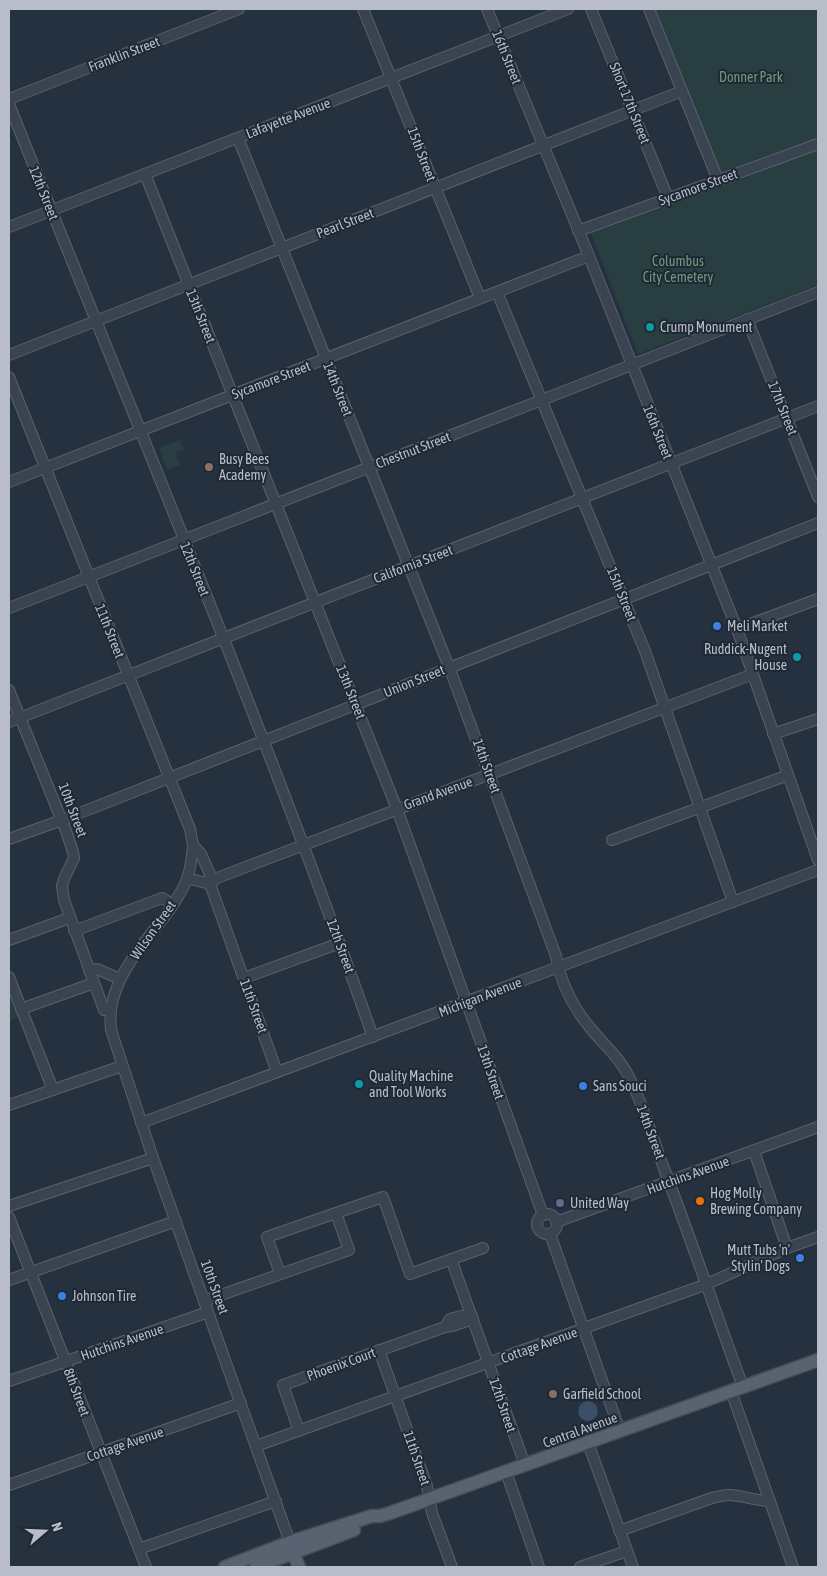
<svg xmlns="http://www.w3.org/2000/svg" width="827" height="1576" viewBox="0 0 827 1576" font-family="'Asap Condensed',sans-serif">
<rect width="100%" height="100%" fill="#263140"/>
<g fill="#283e41">
<path d="M654,9h164v135l-100,36z"/>
<path d="M818,150v135l-180,69 -48,-123z"/>
<path d="M180,440l4,9 -8,4 4,12 -13,5 -8,-22z"/>
<path d="M9,985l12,31 -12,5z"/>
</g>
<circle fill="#3c4e68" cx="588" cy="1411" r="10"/>
<g fill="none" stroke-linecap="round" stroke-linejoin="round">
<g stroke="#58616d" stroke-width="12">
<g id="minor">
<path d="M363,9l117,289"/>
<path d="M487,9l102,247 148,373 81,231"/>
<path d="M591,9l77,189"/>
<path d="M649,9l69,171"/>
<path d="M9,99l230,-90"/>
<path d="M9,104c123,310 254,618 364,933"/>
<path d="M238,138l213,534 105,284c5,28 18,53 36,74 14,17 30,30 39,51 13,27 22,57 32,85 28,73 53,147 80,221"/>
<path d="M145,174l252,635 146,406"/>
<path d="M9,227l559,-218"/>
<path d="M578,231l240,-87"/>
<path d="M497,292l148,359 88,251"/>
<path d="M747,319l71,178"/>
<path d="M9,355l673,-264"/>
<path d="M9,377l181,452 3,16 8,9 9,20v10"/>
<path d="M9,482l580,-226"/>
<path d="M9,608l809,-316"/>
<path d="M737,629l81,-30"/>
<path d="M9,690l57,141 7,21 1,6 -10,21 -2,7 2,14 40,110"/>
<path d="M9,722l809,-316"/>
<path d="M773,734l45,-15"/>
<path d="M9,839l53,-19 756,-297"/>
<path d="M612,840l176,-65"/>
<path d="M193,845c-1,11 -2,23 -6,34 -17,42 -60,72 -73,117 -4,11 -4,23 -3,34l42,128 139,390"/>
<path d="M187,878l23,6 67,188"/>
<path d="M210,884l7,-6 536,-204"/>
<path d="M74,931l88,-33 11,6"/>
<path d="M9,940l60,-22"/>
<path d="M89,971l8,-2 23,10"/>
<path d="M9,977l44,113"/>
<path d="M244,978l96,-35"/>
<path d="M21,1009l73,-26"/>
<path d="M9,1105l113,-39"/>
<path d="M141,1123l677,-253"/>
<path d="M754,1151l33,97"/>
<path d="M9,1206l144,-48"/>
<path d="M336,1213l47,-16 27,77 73,-26"/>
<circle cx="547" cy="1224" r="10"/>
<path d="M9,1217l137,350"/>
<path d="M556,1222l262,-95"/>
<path d="M550,1234l70,197"/>
<path d="M451,1259l74,206"/>
<path d="M9,1280l167,-59"/>
<path d="M204,1301l145,-51 -13,-37 -69,24 13,37"/>
<path d="M472,1316h-11l-11,3 -5,8 7,-1 21,-7"/>
<path d="M379,1350l48,136 5,27 20,54"/>
<path d="M9,1381l199,-69"/>
<path d="M731,1391l62,176"/>
<path d="M299,1431l-16,-46 162,-58"/>
<path d="M588,1443l45,124"/>
<path d="M256,1446l451,-162 80,-36 31,-11"/>
<path d="M506,1472l33,95"/>
<path d="M9,1485l232,-82"/>
<path d="M619,1531l93,-33c5,-1 11,-3 16,-3 15,0 26,6 41,6"/>
<path d="M139,1549l137,-48"/>
<path d="M580,1567l47,-16"/>
</g>
</g>
<g stroke="#444c59" stroke-width="15">
<g id="major">
<path d="M293,1552l6,15"/>
<path d="M225,1567l65,-25 82,-26h8l10,-3 428,-153"/>
<path d="M256,1567l98,-37"/>
</g>
</g>
<use href="#minor" stroke="#3a4350" stroke-width="10"/>
<use href="#major" stroke="#586270" stroke-width="12"/>
</g>
<g fill="#0f9aa8" stroke="#1f2835" stroke-width="2">
<circle cx="650" cy="327" r="5"/>
<circle cx="797" cy="657" r="5"/>
<circle cx="359" cy="1084" r="5"/>
</g>
<g fill="#8d6e63" stroke="#1f2835" stroke-width="2">
<circle cx="209" cy="467" r="5"/>
<circle cx="553" cy="1394" r="5"/>
</g>
<g fill="#3f7fe0" stroke="#1f2835" stroke-width="2">
<circle cx="717" cy="626" r="5"/>
<circle cx="583" cy="1086" r="5"/>
<circle cx="800" cy="1258" r="5"/>
<circle cx="62" cy="1296" r="5"/>
</g>
<circle fill="#e8710a" stroke="#1f2835" stroke-width="2" cx="700" cy="1201" r="5"/>
<circle fill="#5c6f8a" stroke="#1f2835" stroke-width="2" cx="560" cy="1203" r="5"/>
<g text-anchor="middle" stroke-width="4" stroke-linejoin="round" paint-order="stroke">
<g font-size="14" fill="#b7beca" stroke="#1f2835">
<text transform="translate(124 54) rotate(-21)" y="5">Franklin Street</text>
<text transform="translate(507 57) rotate(68)" y="5">16th Street</text>
<text transform="translate(630 103) rotate(68)" y="5">Short 17th Street</text>
<text transform="translate(288 118) rotate(-21)" y="5">Lafayette Avenue</text>
<text transform="translate(422 154) rotate(69)" y="5">15th Street</text>
<text transform="translate(698 187) rotate(-20)" y="5">Sycamore Street</text>
<text transform="translate(44 193) rotate(68)" y="5">12th Street</text>
<text transform="translate(345 223) rotate(-21)" y="5">Pearl Street</text>
<text transform="translate(201 316) rotate(68)" y="5">13th Street</text>
<text transform="translate(271 380) rotate(-21)" y="5">Sycamore Street</text>
<text transform="translate(338 389) rotate(68)" y="5">14th Street</text>
<text transform="translate(783 408) rotate(68)" y="5">17th Street</text>
<text transform="translate(658 432) rotate(68)" y="5">16th Street</text>
<text transform="translate(413 450) rotate(-21)" y="5">Chestnut Street</text>
<text transform="translate(413 564) rotate(-21)" y="5">California Street</text>
<text transform="translate(195 569) rotate(68)" y="5">12th Street</text>
<text transform="translate(622 594) rotate(68)" y="5">15th Street</text>
<text transform="translate(110 631) rotate(68)" y="5">11th Street</text>
<text transform="translate(414 681) rotate(-22)" y="5">Union Street</text>
<text transform="translate(351 692) rotate(68)" y="5">13th Street</text>
<text transform="translate(487 766) rotate(70)" y="5">14th Street</text>
<text transform="translate(438 793) rotate(-20)" y="5">Grand Avenue</text>
<text transform="translate(73 810) rotate(69)" y="5">10th Street</text>
<text transform="translate(153 930) rotate(-55)" y="5">Wilson Street</text>
<text transform="translate(341 946) rotate(70)" y="5">12th Street</text>
<text transform="translate(480 997) rotate(-21)" y="5">Michigan Avenue</text>
<text transform="translate(254 1006) rotate(70)" y="5">11th Street</text>
<text transform="translate(491 1072) rotate(71)" y="5">13th Street</text>
<text transform="translate(651 1132) rotate(69)" y="5">14th Street</text>
<text transform="translate(688 1175) rotate(-20)" y="5">Hutchins Avenue</text>
<text transform="translate(215 1287) rotate(70)" y="5">10th Street</text>
<text transform="translate(122 1342) rotate(-19)" y="5">Hutchins Avenue</text>
<text transform="translate(539 1345) rotate(-20)" y="5">Cottage Avenue</text>
<text transform="translate(341 1364) rotate(-20)" y="5">Phoenix Court</text>
<text transform="translate(77 1392) rotate(69)" y="5">8th Street</text>
<text transform="translate(503 1405) rotate(71)" y="5">12th Street</text>
<text transform="translate(580 1430) rotate(-20)" y="5">Central Avenue</text>
<text transform="translate(125 1444) rotate(-19)" y="5">Cottage Avenue</text>
<text transform="translate(417 1458) rotate(71)" y="5">11th Street</text>
</g>
<g font-size="14" fill="#6e9b79" stroke="#1f2835">
<text x="751" y="82">Donner Park</text>
<text x="678" y="266">Columbus<tspan x="678" dy="16">City Cemetery</tspan></text>
</g>
<g font-size="14" fill="#b7beca" stroke="#1f2835" text-anchor="start">
<text x="660" y="332">Crump Monument</text>
<text x="219" y="464">Busy Bees<tspan x="219" dy="16">Academy</tspan></text>
<text x="727" y="631">Meli Market</text>
<text x="787" y="654" text-anchor="end">Ruddick-Nugent<tspan x="787" dy="16">House</tspan></text>
<text x="369" y="1081">Quality Machine<tspan x="369" dy="16">and Tool Works</tspan></text>
<text x="593" y="1091">Sans Souci</text>
<text x="710" y="1198">Hog Molly<tspan x="710" dy="16">Brewing Company</tspan></text>
<text x="570" y="1208">United Way</text>
<text x="790" y="1255" text-anchor="end">Mutt Tubs 'n'<tspan x="790" dy="16">Stylin' Dogs</tspan></text>
<text x="72" y="1301">Johnson Tire</text>
<text x="563" y="1399">Garfield School</text>
</g>
</g>
<rect width="827" height="1576" fill="none" stroke="#b7beca" stroke-width="20"/>
<g transform="translate(45 1531) rotate(71)" stroke="#1f2835" stroke-width="4" paint-order="stroke">
<path d="M0-4L9 19L0 12L-9 19Z" fill="#b7beca"/>
<text y="-8" font-size="14" font-weight="bold" text-anchor="middle" fill="#b7beca">N</text>
</g>
</svg>
